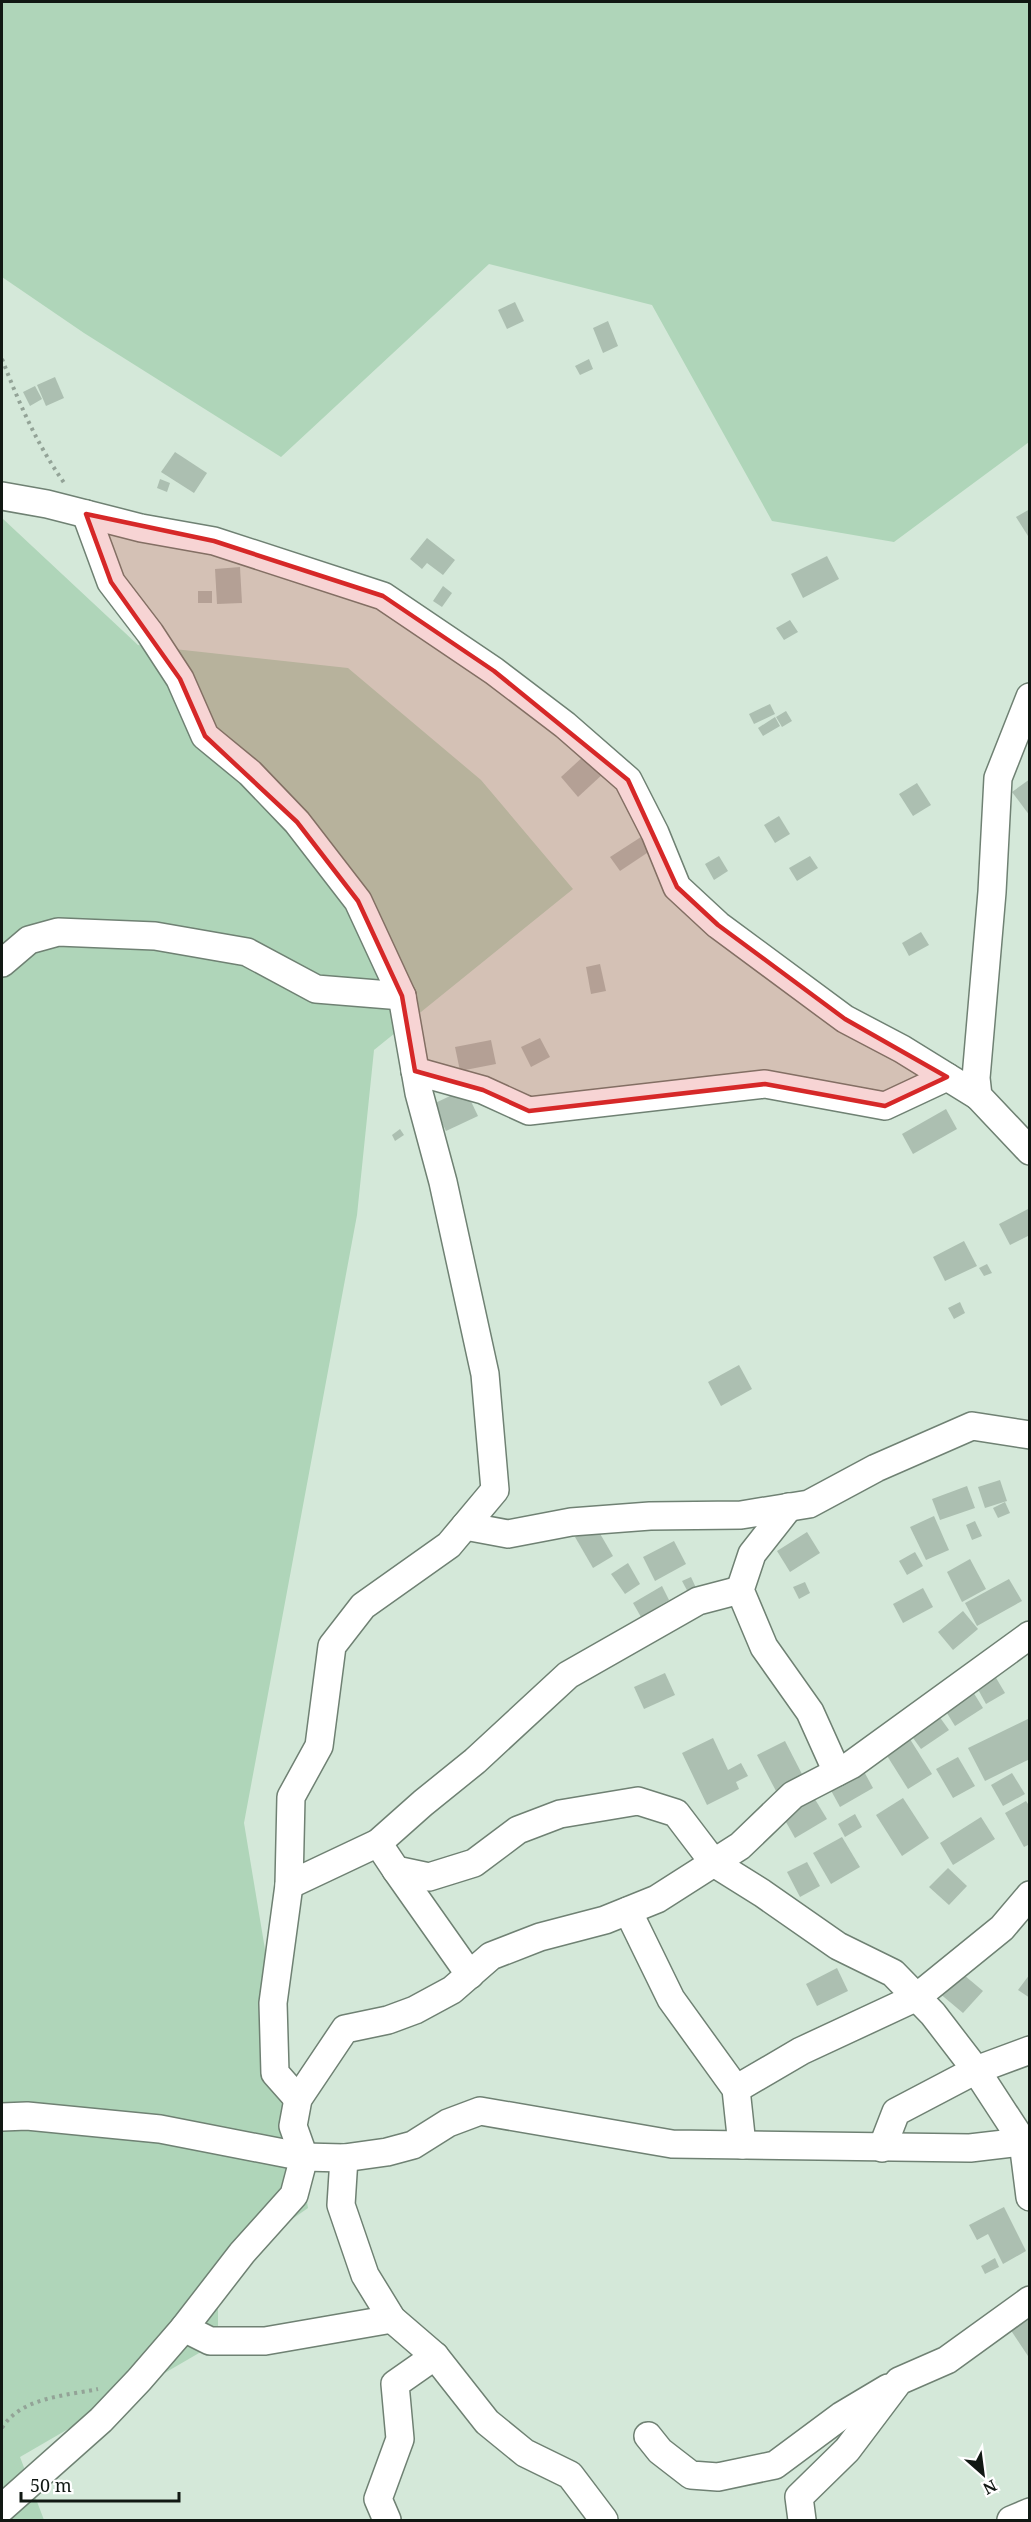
<svg xmlns="http://www.w3.org/2000/svg" width="1031" height="2522" viewBox="0 0 1031 2522" font-family="'Noto Serif',serif">
<rect width="100%" height="100%" fill="#d4e8d9"/>
<g fill="#afd5b9">
<path d="M2,2h1027v440l-135,100 -122,-21 -120,-216 -163,-41 -208,193 -197,-124 -82,-56z"/>
<path d="M2,518l136,127 210,23 133,112 92,109 -199,161 -17,165 -113,608 64,385 -90,63v71l-198,115 24,63h-42z"/>
</g>
<g fill="#acbfb1">
<path d="M515,302l9,19 -17,8 -9,-19z"/>
<path d="M608,321l10,25 -15,7 -10,-25z"/>
<path d="M589,359l4,10 -13,6 -5,-9z"/>
<path d="M55,377l9,21 -18,8 -9,-21z"/>
<path d="M35,386l7,13 -12,7 -7,-14z"/>
<path d="M175,452l32,21 -13,20 -33,-21z"/>
<path d="M160,479l10,4 -3,9 -10,-4z"/>
<path d="M1030,509v26l-2,1 -12,-19z"/>
<path d="M427,538l28,22 -12,15 -16,-12 -5,6 -12,-10z"/>
<path d="M827,556l12,23 -36,19 -12,-24z"/>
<path d="M240,567l2,36 -25,1 -2,-35z"/>
<path d="M443,586l9,7 -10,14 -9,-6z"/>
<rect x="198" y="591" width="14" height="12"/>
<path d="M790,620l8,12 -14,8 -8,-12z"/>
<path d="M770,704l5,10 -21,10 -5,-10z"/>
<path d="M786,711l6,10 -10,6 -6,-10z"/>
<path d="M775,717l5,9 -17,10 -5,-8z"/>
<path d="M586,754l18,19 -26,24 -17,-20z"/>
<path d="M1030,779v37l-18,-24z"/>
<path d="M917,783l14,22 -18,11 -14,-22z"/>
<path d="M779,816l11,18 -15,9 -11,-18z"/>
<path d="M641,837l9,14 -30,20 -10,-14z"/>
<path d="M719,856l9,15 -14,9 -9,-16z"/>
<path d="M810,856l8,12 -21,13 -8,-13z"/>
<path d="M921,932l8,13 -20,11 -7,-13z"/>
<path d="M600,964l6,27 -15,3 -5,-27z"/>
<path d="M540,1038l10,19 -19,10 -10,-20z"/>
<path d="M491,1040l5,24 -36,7 -5,-24z"/>
<path d="M465,1089l13,27 -32,15 -13,-27z"/>
<path d="M946,1109l11,20 -44,25 -11,-20z"/>
<path d="M400,1129l4,6 -9,6 -3,-6z"/>
<path d="M1030,1208v27l-20,10 -11,-21z"/>
<path d="M964,1241l13,25 -32,15 -12,-24z"/>
<path d="M987,1264l5,9 -8,3 -5,-8z"/>
<path d="M960,1302l5,11 -11,6 -6,-11z"/>
<path d="M739,1365l13,24 -31,17 -13,-24z"/>
<path d="M1000,1480l7,21 -22,7 -7,-21z"/>
<path d="M967,1486l8,22 -35,12 -8,-21z"/>
<path d="M1005,1502l5,11 -12,5 -5,-10z"/>
<path d="M934,1516l15,34 -23,10 -16,-33z"/>
<path d="M975,1521l7,15 -10,4 -6,-15z"/>
<path d="M595,1525l18,31 -20,12 -18,-31z"/>
<path d="M807,1532l13,21 -30,19 -13,-21z"/>
<path d="M674,1541l12,23 -31,17 -12,-24z"/>
<path d="M915,1552l8,14 -16,9 -8,-14z"/>
<path d="M970,1559l16,30 -24,13 -15,-30z"/>
<path d="M628,1563l12,21 -15,10 -14,-20z"/>
<path d="M691,1577l6,13 -8,4 -7,-13z"/>
<path d="M1009,1579l13,22 -45,25 -12,-23z"/>
<path d="M805,1582l5,11 -11,6 -6,-12z"/>
<path d="M662,1586l7,14 -28,17 -8,-14z"/>
<path d="M923,1588l10,19 -30,16 -10,-19z"/>
<path d="M963,1611l15,18 -25,21 -15,-18z"/>
<path d="M992,1671l13,22 -19,11 -12,-22z"/>
<path d="M665,1673l10,22 -31,14 -10,-22z"/>
<path d="M970,1687l13,21 -28,18 -13,-21z"/>
<path d="M936,1712l13,18 -28,19 -13,-18z"/>
<path d="M1030,1718v41l-45,22 -17,-33z"/>
<path d="M908,1736l24,38 -24,15 -24,-38z"/>
<path d="M713,1738l15,32 13,-7 7,13 -12,6 3,7 -32,16 -25,-52z"/>
<path d="M785,1741l18,35 -27,15 -19,-36z"/>
<path d="M958,1757l17,29 -22,12 -17,-29z"/>
<path d="M861,1766l12,22 -33,19 -12,-22z"/>
<path d="M1012,1773l13,21 -22,12 -12,-21z"/>
<path d="M813,1796l14,23 -32,19 -13,-23z"/>
<path d="M903,1798l26,40 -27,18 -26,-41z"/>
<path d="M1026,1801l4,6v37l-6,3 -19,-34z"/>
<path d="M855,1814l7,13 -17,10 -7,-13z"/>
<path d="M981,1817l14,22 -42,26 -13,-22z"/>
<path d="M842,1837l18,30 -29,17 -18,-31z"/>
<path d="M807,1862l13,24 -20,11 -13,-25z"/>
<path d="M948,1868l19,18 -18,19 -20,-18z"/>
<path d="M837,1968l11,23 -31,15 -11,-22z"/>
<path d="M958,1970l25,21 -20,22 -25,-21z"/>
<path d="M1030,1974v24l-12,-8z"/>
<path d="M1004,2207l22,44 -23,13 -15,-30 -11,6 -8,-15z"/>
<path d="M995,2258l4,9 -14,7 -4,-8z"/>
<path d="M1030,2311v48l-22,-33z"/>
</g>
<g fill="none" stroke-linecap="round" stroke-linejoin="round">
<g stroke="#6f8173" stroke-width="30">
<g id="minor">
<path d="M2,496l45,8 94,24 73,13 169,55 111,75 71,54 63,55 27,53 22,54 41,38 127,94 57,30 76,47"/>
<path d="M86,514l25,68 39,51 30,46 25,57 45,37 47,49 61,79 44,95 17,97 24,89 42,192 10,116 -46,55 -86,61 -31,40 -13,100 -28,51 -2,88 -16,118 2,70 23,26"/>
<path d="M1030,697l-32,81 -6,114 -16,186 2,18 52,55"/>
<path d="M2,963l27,-23 29,-8 97,4 92,16 69,37 86,7"/>
<path d="M415,1071l68,19 46,21 236,-27 120,22 62,-29"/>
<path d="M789,1507l-37,47 -12,36 24,57 46,65 27,60"/>
<path d="M465,1526l43,8 63,-12 79,-6 91,-1 68,-11 67,-36 96,-42 58,9"/>
<path d="M378,1843l18,27 33,7 45,-14 44,-33 42,-16 78,-13 38,12 38,50 48,30 76,53 55,27 40,41 43,56 47,72 7,55"/>
<path d="M396,1870l74,105"/>
<path d="M289,1885l89,-42 45,-40 52,-42 93,-86 130,-74 42,-11"/>
<path d="M628,1911l43,88 65,90 6,56"/>
<path d="M736,2089l65,-38 116,-54 85,-69 28,-33"/>
<path d="M2,2117l25,-1 133,13 144,28 40,1 43,-6 26,-7 35,-22 32,-12 192,33 298,4 60,-7"/>
<path d="M882,2148l14,-36 80,-42 54,-20"/>
<path d="M344,2158l-3,47 24,70 27,44 43,37 52,66 38,31 45,22 34,45"/>
<path d="M184,2328l26,13h55l127,-22"/>
<path d="M648,2436l12,15 31,24 27,2 57,-12 66,-49 47,-28"/>
<path d="M2,2508l99,-88 38,-40 45,-52 58,-75 52,-58 10,-38 -11,-31 5,-27 47,-70 43,-9 27,-10 37,-20 39,-34 49,-19 65,-17 52,-21 83,-53 53,-51 58,-30 179,-130"/>
<path d="M387,2520l-9,-21 22,-60 -5,-55 40,-28"/>
<path d="M802,2520l-3,-23 48,-47 52,-69 48,-21 83,-60"/>
<path d="M1011,2520l19,-8"/>
</g>
</g>
<g stroke="#93a397" stroke-width="4" stroke-dasharray="3 4.5" stroke-linecap="butt">
<path d="M2,359c17,44 35,86 63,125"/>
<path d="M2,2428c19,-31 63,-32 96,-39"/>
</g>
<use href="#minor" stroke="#fff" stroke-width="27"/>
</g>
<path fill="#d62828" fill-opacity="0.2" stroke="#d62828" stroke-width="4.5" stroke-linejoin="round" d="M86,514l128,27 169,55 111,75 134,109 49,107 41,38 127,94 102,58 -62,29 -120,-22 -236,27 -46,-21 -68,-19 -13,-75 -44,-95 -61,-79 -92,-86 -25,-57 -69,-97z"/>
<rect width="1031" height="2522" fill="none" stroke="#111813" stroke-width="6"/>
<g transform="translate(983 2474) rotate(152)" stroke="#ffffff" stroke-width="4.5" paint-order="stroke">
<path d="M0-4.5L10 22L0 15L-10 22Z" fill="#111813"/>
<text y="-9" font-size="16" font-weight="bold" text-anchor="middle" fill="#111813">N</text>
</g>
<path d="M21 2492v9h158v-9" fill="none" stroke="#111813" stroke-width="3"/>
<text x="30" y="2492" font-size="18" fill="#111813" stroke="#ffffff" stroke-width="4.5" paint-order="stroke">50 m</text>
</svg>
